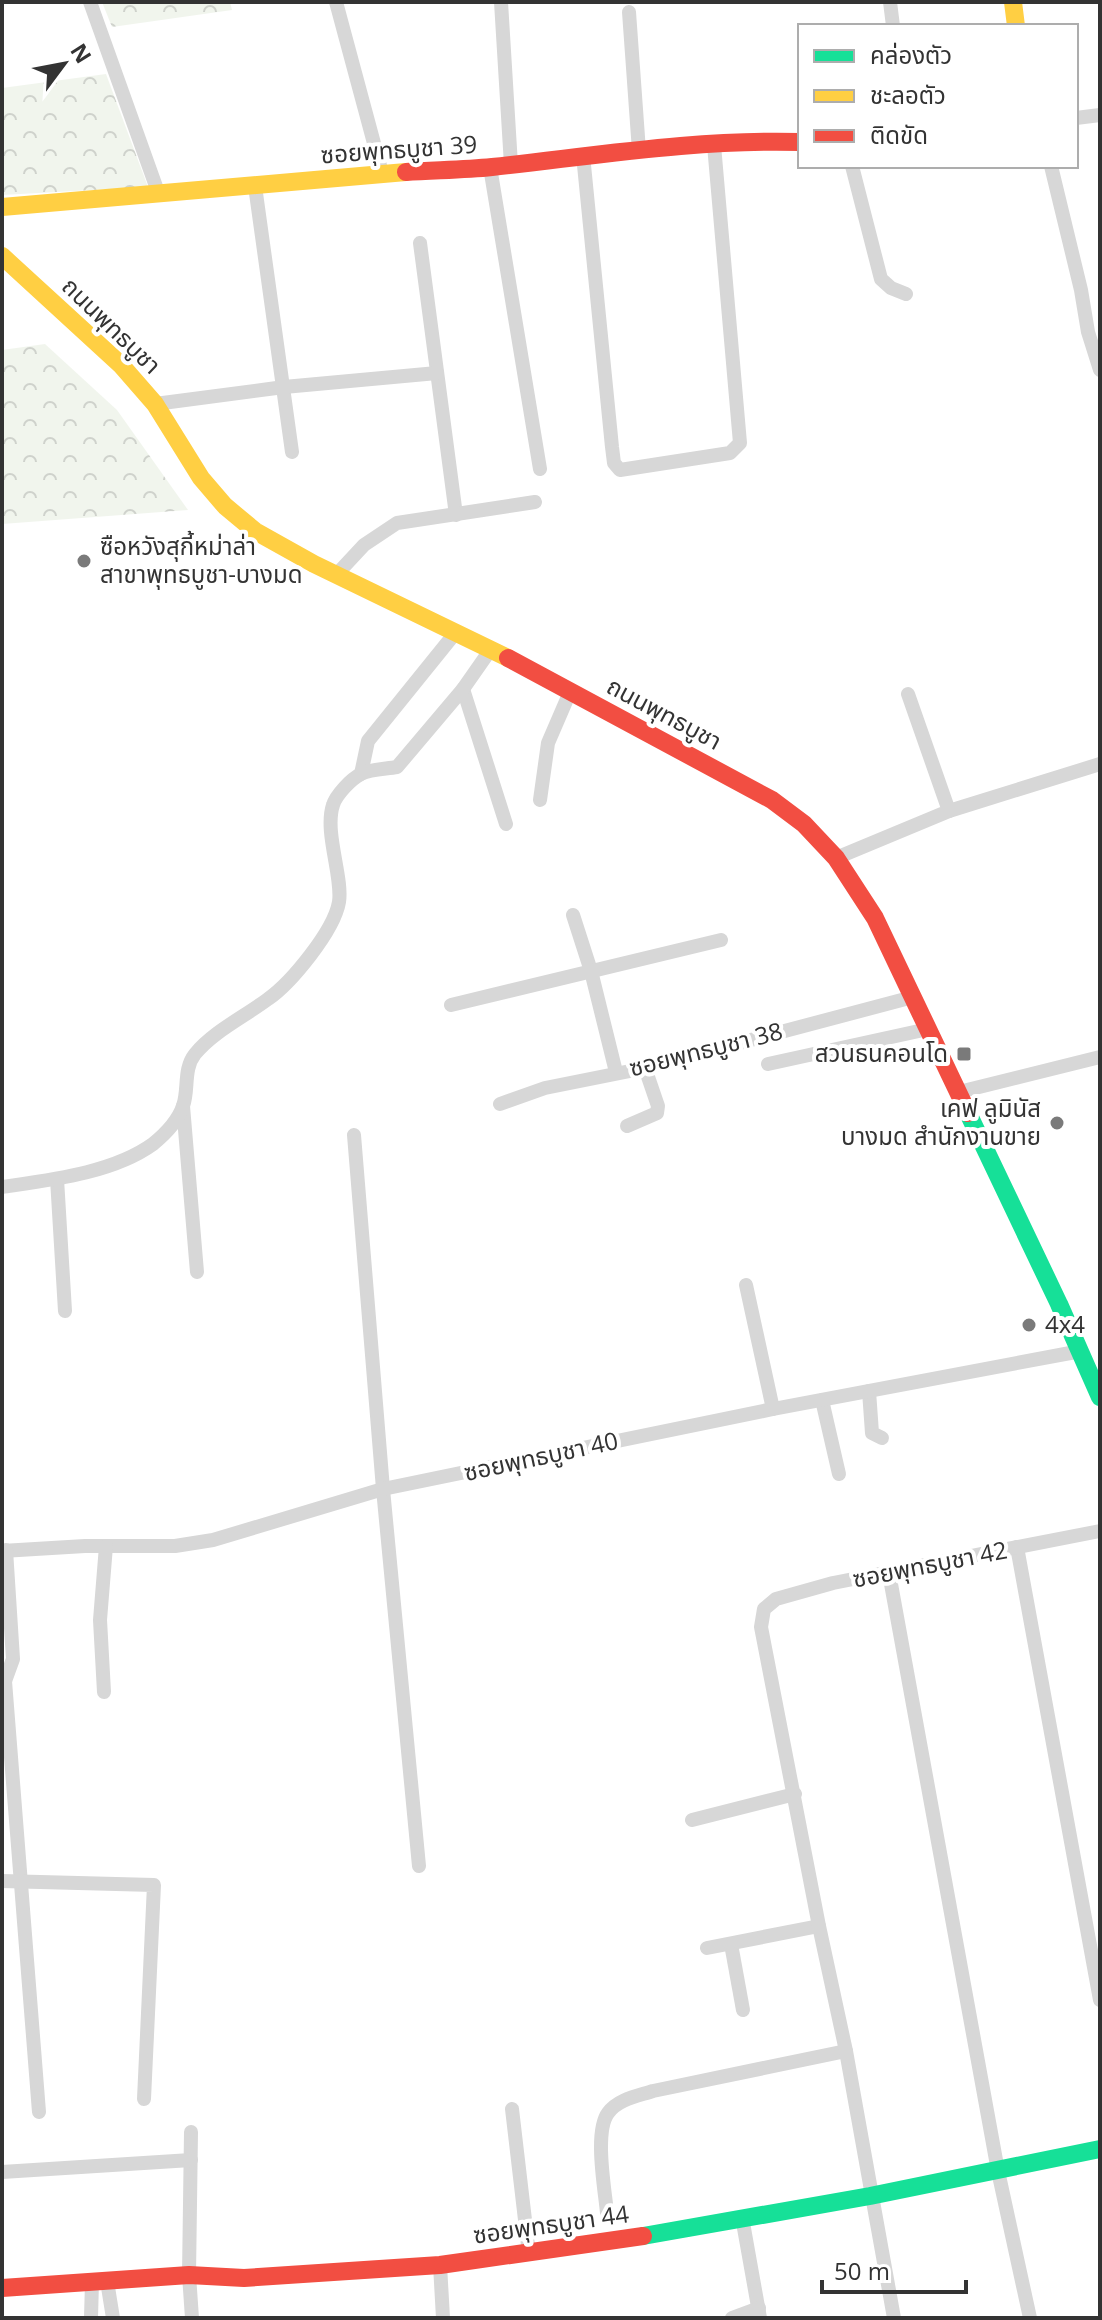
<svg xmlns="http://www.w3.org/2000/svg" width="1102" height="2320" viewBox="0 0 1102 2320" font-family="'Open Sans','Noto Sans Thai',sans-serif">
<defs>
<pattern id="forest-crowns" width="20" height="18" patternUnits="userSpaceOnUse" patternTransform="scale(2)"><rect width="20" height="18" fill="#f1f5ed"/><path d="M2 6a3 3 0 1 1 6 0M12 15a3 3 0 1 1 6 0" fill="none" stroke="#cfd2cc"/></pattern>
</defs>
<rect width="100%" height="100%" fill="#fff"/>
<g fill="url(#forest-crowns)">
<path d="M102,2h128l2,8 -120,17z"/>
<path d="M106,74l42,113 -146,8v-107z"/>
<path d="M45,344l72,66 71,100 -186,14v-174z"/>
</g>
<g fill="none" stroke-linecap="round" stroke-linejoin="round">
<g stroke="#d7d7d7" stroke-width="14">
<path d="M90,2l68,190"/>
<path d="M336,2l46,171"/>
<path d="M501,2l10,163"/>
<path d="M890,2l3,24"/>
<path d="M629,12l10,139"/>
<path d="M1076,118l24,-3"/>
<path d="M583,155l29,292 2,16 6,7 110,-17 10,-10 -26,-298"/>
<path d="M852,166l29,113 10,9 15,6"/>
<path d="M1051,166l30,124 7,42 12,38"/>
<path d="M490,167l50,302"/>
<path d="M255,186l37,266"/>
<path d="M420,243l36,272"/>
<path d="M155,404l129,-17 153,-14"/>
<path d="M337,574l27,-29 33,-22 138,-21"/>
<path d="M463,689l43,135"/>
<path d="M361,774l7,-33 88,-109"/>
<path d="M540,800l8,-57 22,-51"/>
<path d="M949,811l151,-47"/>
<path d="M836,858l113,-47 -41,-117"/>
<path d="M573,915l18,56 25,101"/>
<path d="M451,1005l270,-65"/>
<path d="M768,1064l160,-35"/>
<path d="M959,1092l141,-35"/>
<path d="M500,1104l45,-16 100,-20 268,-71"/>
<path d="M183,1106l14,166"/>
<path d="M627,1126l30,-13 1,-7 -13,-38"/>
<path d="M354,1135l29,354 36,377"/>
<path d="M57,1179l8,132"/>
<path d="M2,1187c48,-7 111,-14 151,-43 11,-9 25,-23 30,-38 6,-16 0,-37 12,-52 19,-23 49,-37 73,-55 23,-16 66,-68 71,-97 4,-25 -15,-70 -6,-97 3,-10 18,-26 28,-31 9,-5 25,-5 36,-7l66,-78 28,-40"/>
<path d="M746,1285l27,124"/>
<path d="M869,1391l3,42 10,5"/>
<path d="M822,1400l17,74"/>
<path d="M1017,1547l83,453"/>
<path d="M2,1551l83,-5h90l38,-6 170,-51 390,-80 308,-58"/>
<path d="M889,1573l109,598 32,147"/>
<path d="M2,1676l3,5 8,-22 -7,-109"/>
<path d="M5,1681l34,431"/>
<path d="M104,1692l-4,-72 6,-74"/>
<path d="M692,1820l103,-26"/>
<path d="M2,1881l152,4 -10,214"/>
<path d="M731,1944l12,66"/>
<path d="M707,1948l112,-22"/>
<path d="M512,2109l17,145"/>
<path d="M191,2132l-2,143 3,43"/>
<path d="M2,2172l189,-12"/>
<path d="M607,2213c-2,-23 -13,-81 1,-100 10,-14 30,-17 45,-22l193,-40"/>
<path d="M742,2217l18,101"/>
<path d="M440,2265l3,53"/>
<path d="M107,2281l6,37"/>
<path d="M91,2318l1,-36"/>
<path d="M732,2318l27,-10"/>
<path d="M894,2318l-48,-267 -27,-125 -58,-299 3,-18 12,-10 57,-16 267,-52"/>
</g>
<g stroke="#16e098" stroke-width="18">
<path d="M968,1113l91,191 41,93"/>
<path d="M643,2236l227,-40 230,-47"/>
</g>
<g stroke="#ffcf43" stroke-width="18">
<path d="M1013,2l3,24"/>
<path d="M2,207l404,-35"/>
<path d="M2,256l119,109 34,39 46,74 24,28 30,25 59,33 194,94"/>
</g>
<g stroke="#f24e42" stroke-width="18">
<path d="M406,172c28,-2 57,-2 86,-5 102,-11 205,-28 308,-25"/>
<path d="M508,658l264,142 32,24 32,34 39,60 93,195"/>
<path d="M2,2288l187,-13 55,3 196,-13 203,-29"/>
</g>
</g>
<g fill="#7a7a7a" stroke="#fff" stroke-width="3">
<circle cx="84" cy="561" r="8"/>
<rect x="956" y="1046" width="16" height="16" rx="4"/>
<circle cx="1057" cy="1123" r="8"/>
<circle cx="1029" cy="1325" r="8"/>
</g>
<g text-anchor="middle" stroke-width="8" stroke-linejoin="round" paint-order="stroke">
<g font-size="24" fill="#333" stroke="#fff">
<text transform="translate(399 150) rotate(-4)" y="8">ซอยพุทธบูชา 39</text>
<text transform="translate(111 326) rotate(44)" y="8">ถนนพุทธบูชา</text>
<text transform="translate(664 714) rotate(28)" y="8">ถนนพุทธบูชา</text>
<text transform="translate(706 1050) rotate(-14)" y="8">ซอยพุทธบูชา 38</text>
<text transform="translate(541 1457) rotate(-12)" y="8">ซอยพุทธบูชา 40</text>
<text transform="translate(930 1565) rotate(-11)" y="8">ซอยพุทธบูชา 42</text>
<text transform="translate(551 2225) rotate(-8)" y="8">ซอยพุทธบูชา 44</text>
</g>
<g font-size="24" fill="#333" stroke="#fff" text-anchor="start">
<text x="100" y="555">ซือหวังสุกี้หม่าล่า<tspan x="100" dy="28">สาขาพุทธบูชา-บางมด</tspan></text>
<text x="948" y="1062" text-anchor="end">สวนธนคอนโด</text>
<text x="1041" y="1117" text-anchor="end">เคฟ ลูมินัส<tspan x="1041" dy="28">บางมด สำนักงานขาย</tspan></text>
<text x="1045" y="1333">4x4</text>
</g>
</g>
<rect width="1102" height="2320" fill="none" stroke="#333333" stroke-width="8"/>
<rect x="798" y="24" width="280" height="144" fill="#ffffff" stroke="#adadad" stroke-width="2"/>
<rect x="814" y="50" width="40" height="12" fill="#16e098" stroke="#adadad" stroke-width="2"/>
<text x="870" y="64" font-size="24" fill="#333333">คล่องตัว</text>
<rect x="814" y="90" width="40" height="12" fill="#ffcf43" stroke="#adadad" stroke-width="2"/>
<text x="870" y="104" font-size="24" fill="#333333">ชะลอตัว</text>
<rect x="814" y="130" width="40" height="12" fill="#f24e42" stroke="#adadad" stroke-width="2"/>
<text x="870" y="144" font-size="24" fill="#333333">ติดขัด</text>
<g transform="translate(64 64) rotate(58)" stroke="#ffffff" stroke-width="6" paint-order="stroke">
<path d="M0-6L14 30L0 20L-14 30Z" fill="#333333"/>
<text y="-12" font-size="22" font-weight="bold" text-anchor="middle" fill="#333333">N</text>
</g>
<path d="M822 2280v12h144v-12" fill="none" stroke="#333333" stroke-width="4"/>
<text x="834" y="2280" font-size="24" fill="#333333" stroke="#ffffff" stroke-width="6" paint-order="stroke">50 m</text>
</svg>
